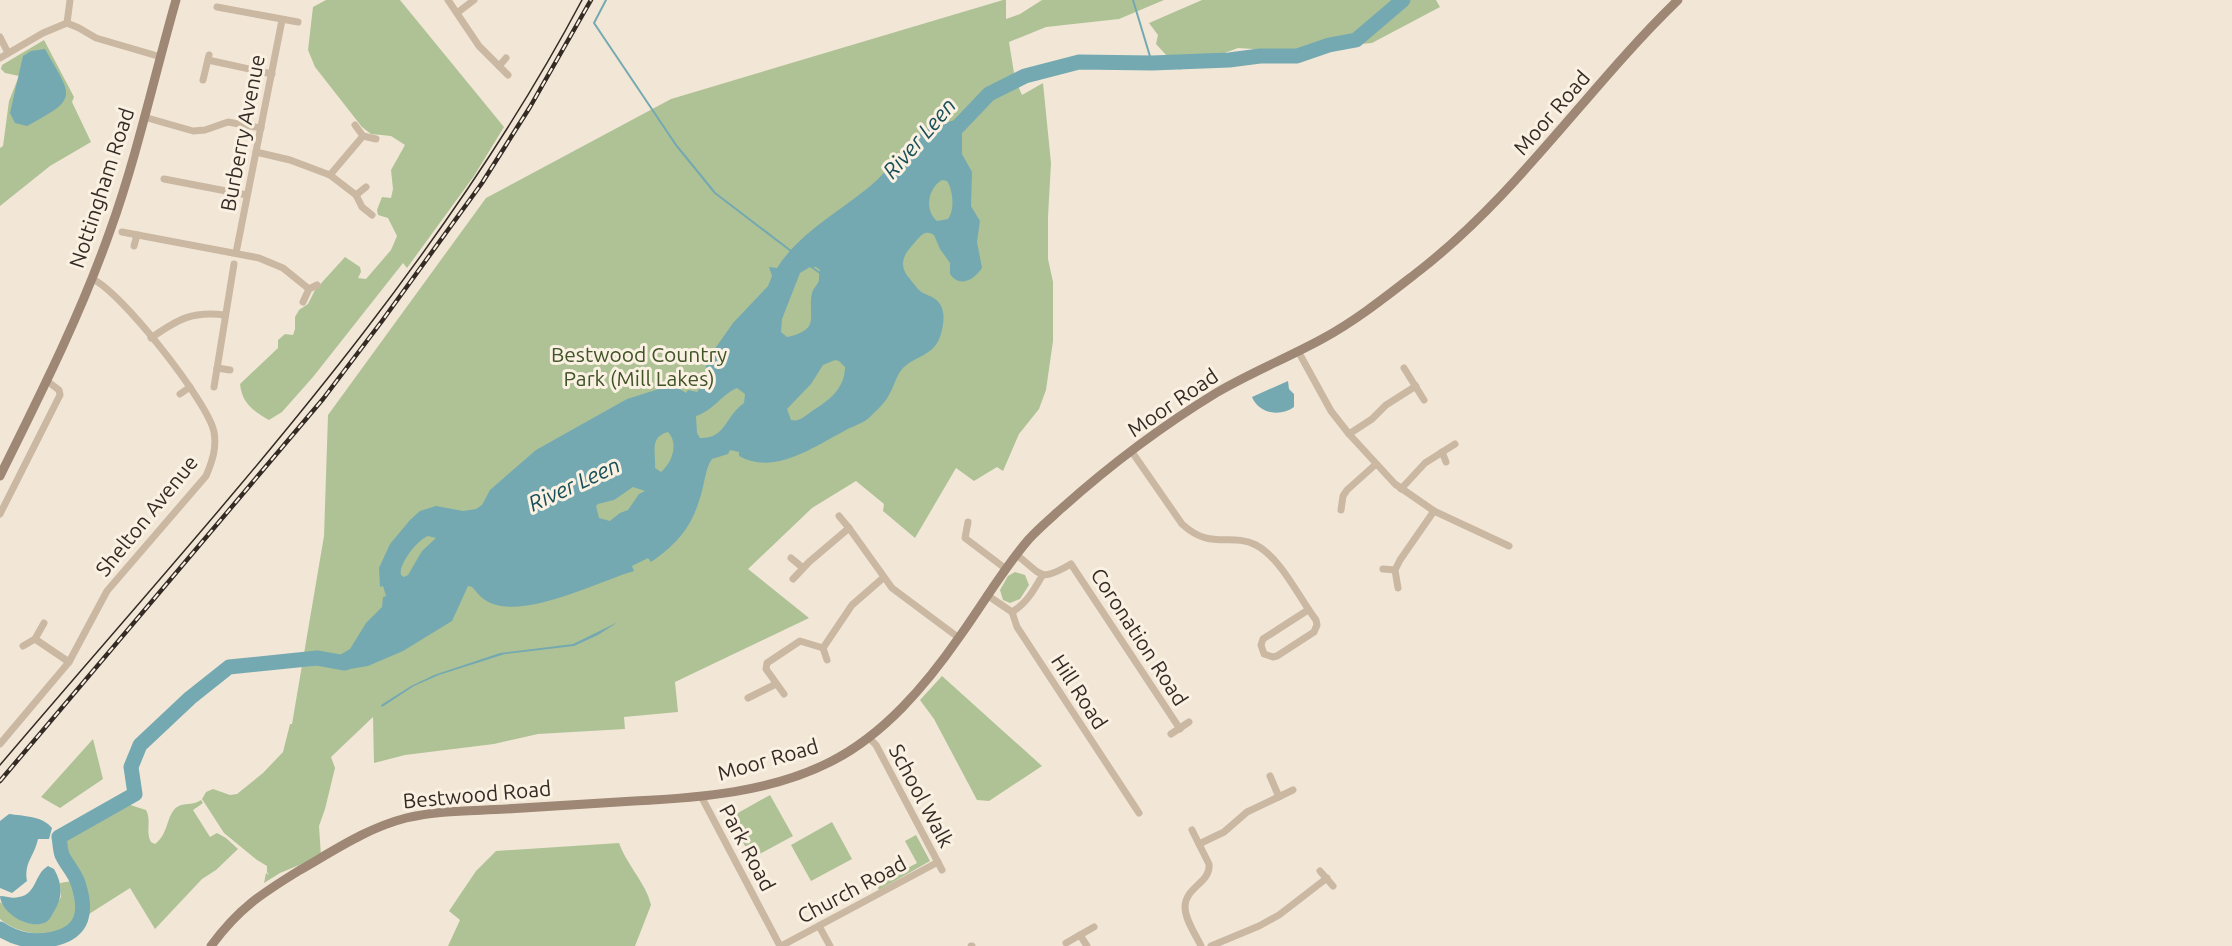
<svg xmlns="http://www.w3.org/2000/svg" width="2232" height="946" viewBox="0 0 2232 946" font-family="Ubuntu,sans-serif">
<rect width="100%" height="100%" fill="#f2e7d7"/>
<g fill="#afc296">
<path d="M326,0h74l104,127 -30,49 -67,92 -4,-5 -90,114 -31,35 -13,8c-16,-9 -27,-17 -29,-36l38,-36v-8l7,-6 8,1 2,-6v-12l4,-7 9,-6 7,-14 30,-33 15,10 1,5 -3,6 8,1 25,-29 6,-14 -9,-18 -10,-3 -1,-5 5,-13 9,1 2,-9 -2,-19 14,-25 -14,-9 -20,-2 -9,-7 -47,-60 -7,-17 5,-43z"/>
<path d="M1003,0h3v19l14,-5 22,-14h122l-45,19 -73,8 -37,15 6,37 7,16 21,-12 8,80 -3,54v42l5,23v59l-7,49 -7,19 -20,25 -16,37 -6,-4 -23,14 -18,-13 -41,70 -32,-27 1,-7 -28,-23 -44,27 -64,61 61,49 -134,64 3,30 -54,5 1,12 -87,5 -44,10 -89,11 -31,8 -1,-46 -42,40 4,11 -10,41 -6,17 2,30 -41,17 -16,10 2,-10 3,2 -2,-3v-6l-10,-6 -33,-27 -22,-34 4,-7 7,-3 17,6 7,-1 26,-21 20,-21 7,-28h2l32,-188 4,-121 158,-217 185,-99z"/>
<path d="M1202,0h234l4,7 -68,36 -88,8 -46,-3 -59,22 5,-12 -17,-2 -11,-12 2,-9 -9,-12z"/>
<path d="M44,40l30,57 -2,5 19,40 -41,24 -50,40v-58l3,-2 6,-45 10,-25 -14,-3 -4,-4 1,-4z"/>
<path d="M1015,572l10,3 4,10 -9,14 -10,4 -7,-3 -3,-10 8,-14z"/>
<path d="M942,676l100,90 -53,35 -12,-1 -43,-81 -14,-19z"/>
<path d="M93,739l10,40 -43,29 -19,-11z"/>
<path d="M770,795l23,41 -41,22 -23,-40z"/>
<path d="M201,800l2,3 -10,7 17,27 7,-4 9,5 12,11 -22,21 -14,9 -47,50 -25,-41 -41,26 -9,-18 -5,-23 -11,-15 -2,-17 10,-9 55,-28 19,6c6,11 -1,22 5,32l4,2c14,-10 11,-29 22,-37 7,-5 16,-1 24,-7z"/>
<path d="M832,822l20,37 -41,22 -20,-36z"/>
<path d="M916,835l14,26 -51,29 -3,-5 41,-22 -12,-22z"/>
<path d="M619,843c8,22 28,42 32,62l-16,41h-187l12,-26 -11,-9 27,-40 20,-20z"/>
<path d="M72,881c1,9 10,24 9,31 -7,33 -63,24 -81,7v-17c15,13 20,25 44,21l17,-26 -1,-14z"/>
</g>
<g fill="#74a9b1" fill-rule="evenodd">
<path d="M45,49c27,48 35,49 -18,77l-12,-3 -5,-10 13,-57 8,-5z"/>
<path d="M959,119l6,6 -3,5v24l10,18 -1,34 9,15 -3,21 5,26c-8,12 -22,20 -32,6v-11l-10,-14 -6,-14c-8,-5 -12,-1 -18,6 -12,13 -19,23 -6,38 4,5 8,11 13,14 4,2 8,3 12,6 12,8 9,26 5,38 -7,19 -25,19 -37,31 -7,8 -8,16 -13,25 -3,8 -14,18 -20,24 -6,6 -17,9 -24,13 -31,16 -71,46 -107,26v-4l-9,-2 -2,4 -16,5c-6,8 -7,21 -10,32 -9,34 -22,51 -51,71l-3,-4 -16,8 2,5c-35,10 -115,52 -149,29 -5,-3 -9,-9 -13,-13l-4,-1 -16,35 -49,30 -35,15 -18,3 -21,-3 1,-12 10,1 10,-6 16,-26 16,-16 1,-10 3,-1 -3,-10 -3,1 -1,-19 11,-24 20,-24 10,-9 16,-5 27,5 13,-2 6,-4 8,-15 46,-40 91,-51 48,-15h4l-2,3 9,6 2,-3 9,2 7,-10 3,-22 26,-37 35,-37 4,-10 -3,-9 8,1c24,-38 67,-58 100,-88 17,-16 28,-36 48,-50 11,-7 21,-7 34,-11zM942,180l5,1c6,9 8,29 1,38l-11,2c-13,-11 -9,-33 5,-41zM810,267h6l4,3c-1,3 -1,6 -1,10 -1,5 -6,8 -7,13 -5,24 10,36 -25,44l-6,-5 1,-13 18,-46zM835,360l4,1 6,6c0,21 -16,34 -33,44 -7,5 -12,11 -21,9l-4,-11 24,-25 12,-19zM737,388l8,6 -1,9c-19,13 -18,36 -44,35l-3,-5 -1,-17c17,-5 26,-22 41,-28zM668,432c11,12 4,30 -7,40l-6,-4c1,-16 -6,-31 13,-36zM633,487l12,4 -6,3 -11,16 -8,3 -10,8 -11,-3 -3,-12 2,-2 16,-4zM428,536l8,2 -14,13 -14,24 -4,2 -3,-2c-3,-10 16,-35 27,-39z"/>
<path d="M1288,381l1,8 5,5v13c-13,10 -35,7 -42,-10z"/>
<path d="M618,622l-20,13 -24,11 -69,8 -66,21 -25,11 -32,21 -1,-2 30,-19 23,-11 66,-22 73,-9z"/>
<path d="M9,814c14,2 34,2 43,14l-3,11h-11c-4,18 -14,23 -11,42l-15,12 -12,-5v-67z"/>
<path d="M48,866l6,3c9,16 9,29 -1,44 -2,4 -5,9 -9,10 -16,6 -43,-10 -44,-27 6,0 12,3 19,1 18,-3 15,-23 29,-31z"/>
</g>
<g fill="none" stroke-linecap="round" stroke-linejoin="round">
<g stroke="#74a9b1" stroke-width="2">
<path d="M606,0l-12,23 82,122 39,48 76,58"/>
<path d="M1133,0l19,63"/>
<path d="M810,266l10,7"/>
</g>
<g stroke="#74a9b1" stroke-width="15">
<path d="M949,136l40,-42 36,-18 54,-14 73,1 77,-3 31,-4h37l32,-11 27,-5 47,-40"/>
<path d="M0,929c17,11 33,14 53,10 32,-7 34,-29 25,-56 -3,-10 -12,-19 -16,-28 -2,-6 -2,-13 -3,-18l76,-43 -4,-27 9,-22 50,-47 39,-31 88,-9 28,5 3,-2"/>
</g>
<g stroke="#cbb8a2" stroke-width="7">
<path d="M448,0l31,46 29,29"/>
<path d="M217,7l81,15"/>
<path d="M457,13l17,-13"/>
<path d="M67,23l3,-23"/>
<path d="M0,37l8,16"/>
<path d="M0,58l43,-25 24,-10 12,5 17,10 65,19"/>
<path d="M208,60l64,14"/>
<path d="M499,66l7,-8"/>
<path d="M203,80l6,-25"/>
<path d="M144,117l49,14 12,-1 23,-8 33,6"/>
<path d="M355,125l8,11 13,3"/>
<path d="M256,152l34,8 40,15 26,20 6,12 10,8"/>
<path d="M330,175l33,-39"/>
<path d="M164,179l83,16"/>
<path d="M356,195l10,-8"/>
<path d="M122,232l137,26 24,10 26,21"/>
<path d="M134,246l3,-11"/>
<path d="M236,253l46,-233"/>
<path d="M303,302l6,-13 8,-4"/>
<path d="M151,338c27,-19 41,-27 74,-23"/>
<path d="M1298,351l33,60 18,23 46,50 39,27 75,35"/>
<path d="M217,368l13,2"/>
<path d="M1404,368l20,32"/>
<path d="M214,387l20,-123"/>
<path d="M180,394l10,-7"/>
<path d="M1349,434l23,-15 14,-14 30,-19"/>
<path d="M1132,452l50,72c29,27 48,8 74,21 25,13 43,53 60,75l1,5 -3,7 -37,24 -4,1 -9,-3 -3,-9 2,-6 45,-29"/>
<path d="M1442,452l4,10"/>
<path d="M1401,489l24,-26 30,-19"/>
<path d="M1341,510l2,-14 4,-6 29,-26"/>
<path d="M0,514l60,-119 -1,-5 -12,-9"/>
<path d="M839,516l10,12"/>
<path d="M968,522l-3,16 41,31"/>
<path d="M1017,555c26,21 23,27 54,9l109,165"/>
<path d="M791,558l12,10"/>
<path d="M1383,569l12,1"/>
<path d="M793,579l16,-17 40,-34 43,60 67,50"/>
<path d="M1398,588l-3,-18 5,-10 34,-49"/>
<path d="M987,595l25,17 5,15 122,186"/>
<path d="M1012,612c14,-8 22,-22 30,-36"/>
<path d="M35,639l34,23"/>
<path d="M23,646l12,-7 9,-16"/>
<path d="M823,648l29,-43 31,-27"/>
<path d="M784,694l-18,-25 1,-6 33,-22 23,7 4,12"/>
<path d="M748,698l28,-14"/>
<path d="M1171,734l18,-12"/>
<path d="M869,738l7,7 66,125"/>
<path d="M0,744l69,-82 38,-71 99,-115c6,-14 11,-28 8,-44 -5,-29 -95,-143 -122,-153"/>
<path d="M1270,776l9,21"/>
<path d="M701,796l79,150"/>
<path d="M1192,830l17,34c2,19 -24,23 -24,43 0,13 11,28 16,39"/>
<path d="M1199,844l25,-12 23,-20 46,-22"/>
<path d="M1320,871l13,15"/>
<path d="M819,926l11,20"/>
<path d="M1080,935l7,11"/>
<path d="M1066,943l28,-16"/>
<path d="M781,946l157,-84"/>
<path d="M971,946h1"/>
<path d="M1211,946l48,-20 20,-11 48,-37"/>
</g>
<g stroke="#9e8774" stroke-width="9">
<path d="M0,476c40,-81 80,-160 110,-245 27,-75 44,-154 66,-231"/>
<path d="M211,946c28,-38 50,-52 89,-76 35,-20 67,-42 106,-52 33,-8 67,-7 100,-9 43,-3 86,-5 128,-8 66,-3 137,-9 196,-39 54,-27 96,-77 130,-126 23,-32 43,-67 69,-97 10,-11 22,-21 33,-31 47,-42 100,-82 154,-115 34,-20 71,-35 106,-54 35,-19 66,-44 97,-68 100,-78 169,-184 259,-271"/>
</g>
<path stroke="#352b25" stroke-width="1.5" d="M0,765c207,-244 431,-480 582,-765"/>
<g stroke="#352b25" stroke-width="4.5">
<path id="rail" d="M0,781l323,-382 59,-78 100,-138 48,-76 61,-107"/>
</g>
<use href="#rail" stroke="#faf1e3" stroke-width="2" stroke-dasharray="7" stroke-linecap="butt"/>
</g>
<g text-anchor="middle" stroke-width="6" stroke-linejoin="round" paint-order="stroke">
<g font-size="21" fill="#352b25" stroke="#faf1e3">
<text transform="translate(1552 113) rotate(-49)" y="7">Moor Road</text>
<text transform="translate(243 133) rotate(-79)" y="7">Burberry Avenue</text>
<text transform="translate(102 188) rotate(-72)" y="7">Nottingham Road</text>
<text transform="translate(1173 403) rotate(-34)" y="7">Moor Road</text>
<text transform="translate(147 516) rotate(-51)" y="7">Shelton Avenue</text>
<text transform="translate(1139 637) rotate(57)" y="7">Coronation Road</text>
<text transform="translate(1079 692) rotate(57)" y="7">Hill Road</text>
<text transform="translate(768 760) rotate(-16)" y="7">Moor Road</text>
<text transform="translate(477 795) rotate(-5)" y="7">Bestwood Road</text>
<text transform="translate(921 796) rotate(62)" y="7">School Walk</text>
<text transform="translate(747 848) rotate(62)" y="7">Park Road</text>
<text transform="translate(852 890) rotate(-28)" y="7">Church Road</text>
</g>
<g font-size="21" fill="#405427" stroke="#faf1e3">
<text x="639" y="362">Bestwood Country<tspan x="639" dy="24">Park (Mill Lakes)</tspan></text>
</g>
<g font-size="22" font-style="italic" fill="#194f58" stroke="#faf1e3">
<text transform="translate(919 138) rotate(-49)" y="8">River Leen</text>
<text transform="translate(574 484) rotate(-25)" y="8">River Leen</text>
</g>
</g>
</svg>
